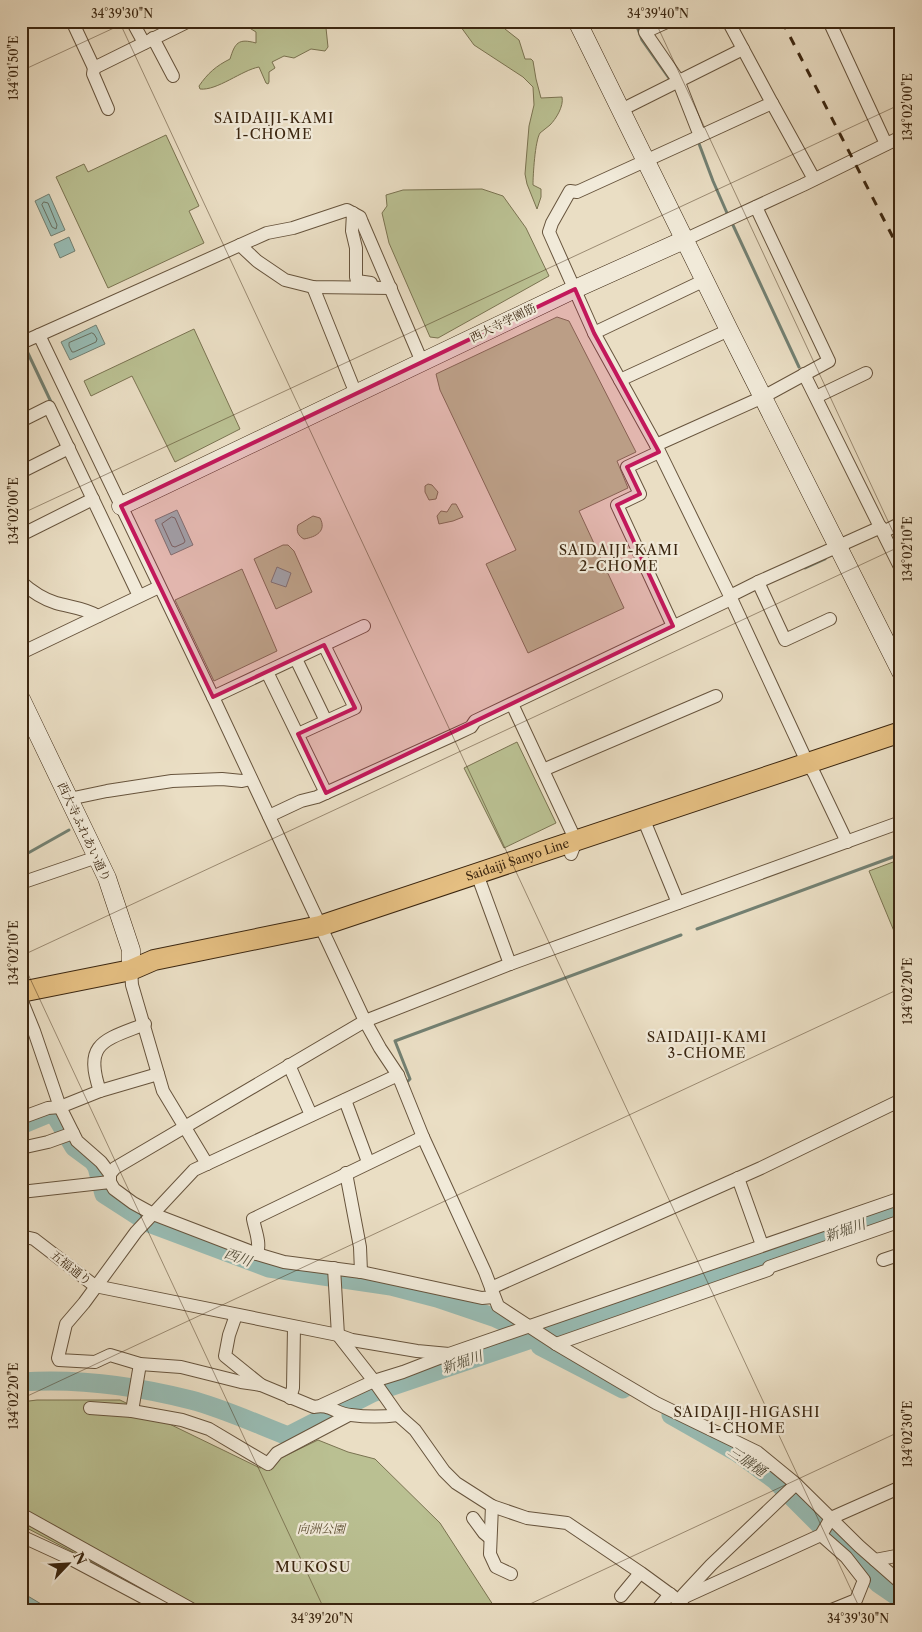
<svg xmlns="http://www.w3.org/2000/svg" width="922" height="1632" viewBox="0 0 922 1632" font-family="'Libre Caslon Text','Noto Serif JP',serif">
<rect width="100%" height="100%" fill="#eadec4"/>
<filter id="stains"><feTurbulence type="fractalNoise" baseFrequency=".004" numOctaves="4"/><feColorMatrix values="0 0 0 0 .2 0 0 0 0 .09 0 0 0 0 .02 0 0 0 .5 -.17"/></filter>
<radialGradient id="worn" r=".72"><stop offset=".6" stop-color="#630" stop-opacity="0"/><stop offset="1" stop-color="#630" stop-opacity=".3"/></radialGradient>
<g fill="#bac092" stroke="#7a7351">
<path d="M241,21h75v3l10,4 2,19 -3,4 -14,-2 -17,9 -10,-2 -12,6 3,6 -6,4v10l-1,2 -2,-1 -7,-16c-17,3 -42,24 -59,22l-1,-3c9,-13 17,-20 31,-27 5,-16 8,-21 26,-16v-11l-13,-8z"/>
<path d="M459,21h41l5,8 14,11 6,19h6l2,2 3,18 5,19 21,-1c2,9 -6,22 -12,28 -3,3 -7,5 -10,8 -5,8 -7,42 -7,52l8,4v8l-4,12 -10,-25 -2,-10 4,-48 5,-21 -1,-18 -10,-10 -49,-32 -16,-22z"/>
<path d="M166,135l33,71 -10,5 15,32 -96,45 -52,-111 28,-13 4,8z"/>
<path d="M482,189l21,7 23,32 23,48 -111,62 -8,-1 -41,-94 -7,-30 5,-7 -1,-11 17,-5z"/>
<path d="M557,317l12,4 67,131 -19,9 11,27 -49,23 45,97 -96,45 -42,-89 30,-14 -76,-160 -4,-16z"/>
<path d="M194,329l46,100 -65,33 -43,-86 -41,20 -7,-15z"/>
<path d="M428,484l4,1 6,7 -2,7 -7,1 -4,-8v-6z"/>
<path d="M452,504h4l7,13 -10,4 -14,3 -2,-8 4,-5 6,1z"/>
<path d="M313,516l7,2c7,13 -4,19 -16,21 -6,-3 -8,-8 -6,-14z"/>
<path d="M283,545h5l6,6 18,41 -36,17 -22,-50z"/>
<path d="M242,569l35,82 -63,30 -39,-81z"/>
<path d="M517,742l39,81 -52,25 -40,-80z"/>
<path d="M901,859v89l-32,-77z"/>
<path d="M37,1400h83l140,68 58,-28 30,12 27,7 65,64 57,88h-311l-165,-86v-123z"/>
</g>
<g fill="#98bcb4" stroke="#738072">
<path d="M49,194l16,36 -14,6 -16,-35z"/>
<path d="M69,237l6,14 -15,7 -6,-14z"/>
<path d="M96,325l9,19 -35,16 -9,-18z"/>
<path d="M177,510l16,35 -22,10 -16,-35z"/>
<path d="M277,567l14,6 -5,14 -15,-5z"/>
<path d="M21,1592l32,19h-32z"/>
</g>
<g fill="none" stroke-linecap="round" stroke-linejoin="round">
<g stroke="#6a7162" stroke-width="1">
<path d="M44,202l4,1 9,22 -1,4 -4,-2 -10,-22z"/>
<path d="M92,333l2,1 3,5 -1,3 -22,10h-2l-3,-6v-3z"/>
<path d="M172,517l3,1 10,23 -1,2 -9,4 -3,-1 -10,-22z"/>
</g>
<g stroke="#738072" stroke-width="3">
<path d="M635,21l7,19 29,41"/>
<path d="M698,141l15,40 14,32"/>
<path d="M732,223l67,144"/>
<path d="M26,349l26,55"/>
<path d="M805,568l20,-9"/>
<path d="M21,857l48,-27"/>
<path d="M697,929l204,-75"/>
<path d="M408,1081l2,-2 -15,-38 286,-106"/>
<path d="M498,1316l2,4"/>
</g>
<g stroke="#98bcb4" stroke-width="19">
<path d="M21,1125l29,-12 5,2 19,32 19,14 4,6 7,27 45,29 120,45 122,18 46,12 59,20 13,6"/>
<path d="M540,1346l83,43"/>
<path d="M21,1382c57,-4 115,4 170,18 31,8 66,24 97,36l84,-43 224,-76 305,-106"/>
<path d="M671,1415l67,38 37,27 104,104 22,15"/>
</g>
<g stroke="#67543d" stroke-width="14">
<g id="street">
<path d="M72,21l22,47 95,-47"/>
<path d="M132,21l12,22"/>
<path d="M669,21l-24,11 33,48 22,56 -123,56 -7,-1 -18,32 -3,9 45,101 62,112 74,151 78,168 6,9 33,69"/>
<path d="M829,21l57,123"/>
<path d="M153,38l20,38"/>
<path d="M94,68l-1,6 15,35"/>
<path d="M772,103l42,76"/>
<path d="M621,110l122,-61 -15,-28"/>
<path d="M700,136l72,-33 -29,-54"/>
<path d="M353,213l-1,18 4,17v29l1,4 14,2"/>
<path d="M684,240l119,-55 98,-48"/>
<path d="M240,245l17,16 28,19 28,7 78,1"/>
<path d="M313,287l43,107"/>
<path d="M594,333l111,-53"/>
<path d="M39,335l228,-102 26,-5 54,-18 13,7 2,5 60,140"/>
<path d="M21,343l18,-8 174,362 152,324 145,-57 391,-142"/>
<path d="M804,374l97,195"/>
<path d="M620,380l109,-50"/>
<path d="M816,397l50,-24"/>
<path d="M21,421l28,-14 90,189"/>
<path d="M656,445l107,-48 66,-36 -73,-154"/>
<path d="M659,452l-32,15 13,27 -23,11 56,121"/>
<path d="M21,472l48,-24"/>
<path d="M883,532l18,-9"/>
<path d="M21,535l72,-36"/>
<path d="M21,582c10,9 22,17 35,21 14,4 29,5 42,13"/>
<path d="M758,582l27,58 45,-21"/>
<path d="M730,596l28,-14 123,-55"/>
<path d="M21,653l138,-66"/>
<path d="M296,659l30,62"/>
<path d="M267,672l59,121"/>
<path d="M213,697l151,-71"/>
<path d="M512,704l64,137 -5,13"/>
<path d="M298,734l57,-26 -31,-63"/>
<path d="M543,770l173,-74"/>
<path d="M69,799l38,-8 65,-10 50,-2 20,2 9,-2"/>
<path d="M269,816l32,-15 16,-4 139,-63 15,-7 4,-6 256,-122"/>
<path d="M643,818l35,85"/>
<path d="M477,874l33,90"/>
<path d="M21,883l76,-26"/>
<path d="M131,970l1,15 31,106 44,73"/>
<path d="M21,999l13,32 26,76 17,34 24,21 9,12"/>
<path d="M289,1065l22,50"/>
<path d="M398,1075l-204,95 -58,62 -52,71 -18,21 -8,34 1,2 36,2 15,-7 30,9 41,3 60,15 20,3 53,22c15,-4 22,7 37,8 15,2 32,2 47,0"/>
<path d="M100,1091c-17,-49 5,-51 45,-67"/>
<path d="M345,1100l23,62"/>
<path d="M21,1118l27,-10 12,-1 40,-16 58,-17"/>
<path d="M21,1148l27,-6 25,-9"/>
<path d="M346,1173l14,74 1,25"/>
<path d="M738,1178l24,67"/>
<path d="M110,1182v-8l5,-6 250,-147 15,27 18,27 25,62 62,135 13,34 58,38 100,59 101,49 39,32 63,62 42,37"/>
<path d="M21,1192l89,-10 4,7 19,14 20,11 104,40 27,8 77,10 121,26 11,-1"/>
<path d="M21,1236l13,3 61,47 243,49 14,5 65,11 32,3 452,-156"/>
<path d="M257,1254c4,-11 -2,-24 -4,-35l170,-82"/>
<path d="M883,1260l18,-6"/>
<path d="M334,1268l4,67 36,46 24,34 17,15 29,41 12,12 36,23 35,12 40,5 74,50 37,27 9,11"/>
<path d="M491,1288l270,-120 140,-68"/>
<path d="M236,1315l-7,20 -4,21 36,29"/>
<path d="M556,1344l183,-64 29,-10 1,-3 132,-46"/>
<path d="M290,1398l3,-10 1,-61"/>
<path d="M322,1405l52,-24 29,-9 44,-17"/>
<path d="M90,1408l42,3 50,9 27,9 59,35 9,-11 72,-38"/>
<path d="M132,1411l8,-47"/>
<path d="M492,1506l-2,48 6,13 15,7"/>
<path d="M21,1514l174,97"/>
<path d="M473,1518l11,15 6,5"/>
<path d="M821,1535l25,22 18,23 -8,20 -27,11"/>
<path d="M21,1536l50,23 98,52"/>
<path d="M875,1560l26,-5"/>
<path d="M683,1595l28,-30 85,-81"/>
<path d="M621,1596l19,-23"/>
<path d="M678,1600l143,-65 10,-17 70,-31"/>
<path d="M656,1611l14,-17"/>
</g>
</g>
<g stroke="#3b2610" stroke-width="19">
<g id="secondary">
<path d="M577,21l152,309 172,342"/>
<path d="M121,506l454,-217 109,-49"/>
<path d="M21,699l86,179 24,72v20"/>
</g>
</g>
<g stroke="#3b2610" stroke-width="22">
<g id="primary">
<path id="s1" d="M21,992l110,-22 23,-10 166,-34 581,-194"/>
</g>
</g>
<use href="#street" stroke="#f1ead9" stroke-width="12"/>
<use href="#secondary" stroke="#f1ead9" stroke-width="18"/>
<use href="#primary" stroke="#e5bf82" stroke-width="20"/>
<path stroke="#3b2610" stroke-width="3" stroke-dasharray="9 9" stroke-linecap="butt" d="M782,21l119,232"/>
</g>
<path fill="#c2185b" fill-opacity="0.2" stroke="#c2185b" stroke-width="4" stroke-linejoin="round" d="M575,289l19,44 65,119 -32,15 13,27 -23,11 56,121 -347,167 -28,-59 57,-26 -31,-63 -111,52 -92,-191z"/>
<path fill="none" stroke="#3b2610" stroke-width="1" stroke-opacity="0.45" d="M119,21l742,1590M655,21l246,528M21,71l108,-50M21,514l880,-410M21,956l880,-410M21,959l304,652M21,1399l880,-411M515,1611l386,-180"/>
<g text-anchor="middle" stroke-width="4.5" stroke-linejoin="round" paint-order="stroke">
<g font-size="12" fill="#3b2610" stroke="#f1ead9">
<text transform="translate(503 323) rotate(-26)" y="4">西大寺学園筋</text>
<text transform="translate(84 832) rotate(65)" y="4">西大寺ふれあい通り</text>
<text dy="4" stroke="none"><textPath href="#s1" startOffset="515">Saidaiji Sanyo Line</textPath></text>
<text transform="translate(71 1268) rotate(38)" y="4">五福通り</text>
</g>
<g font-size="12" font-style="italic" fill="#5b4c30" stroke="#f1ead9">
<text x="321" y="1533">向洲公園</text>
</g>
<g font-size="14" letter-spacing="1" fill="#3b2610" stroke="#f1ead9">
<text x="274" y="123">SAIDAIJI-KAMI<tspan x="274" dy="16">1-CHOME</tspan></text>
<text x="619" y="555">SAIDAIJI-KAMI<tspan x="619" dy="16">2-CHOME</tspan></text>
<text x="707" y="1042">SAIDAIJI-KAMI<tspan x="707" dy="16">3-CHOME</tspan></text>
<text x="747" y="1417">SAIDAIJI-HIGASHI<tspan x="747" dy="16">1-CHOME</tspan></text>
</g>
<g font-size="14" font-style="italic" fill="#524c39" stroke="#f1ead9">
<text transform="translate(845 1230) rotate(-19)" y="5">新堀川</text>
<text transform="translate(238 1257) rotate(20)" y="5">西川</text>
<text transform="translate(462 1362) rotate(-19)" y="5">新堀川</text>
<text transform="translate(747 1461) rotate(34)" y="5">三膳樋</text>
</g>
<g font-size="15" letter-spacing="1" fill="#3b2610" stroke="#f1ead9">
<text x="313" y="1572">MUKOSU</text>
</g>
</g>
<rect width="922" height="1632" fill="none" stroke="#eadec4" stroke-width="55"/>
<g transform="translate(68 1564) rotate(65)" stroke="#f1ead9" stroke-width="4" paint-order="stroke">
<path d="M0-4L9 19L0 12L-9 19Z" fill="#3b2610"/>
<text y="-8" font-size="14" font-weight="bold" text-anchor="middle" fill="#3b2610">N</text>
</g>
<rect x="28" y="28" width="866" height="1576" fill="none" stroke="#3b2610" stroke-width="2"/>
<g font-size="12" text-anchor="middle" fill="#3b2610">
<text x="122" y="18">34°39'30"N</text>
<text x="658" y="18">34°39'40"N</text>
<text transform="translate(14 68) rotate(-90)" y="4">134°01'50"E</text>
<text transform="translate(908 107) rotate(-90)" y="4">134°02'00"E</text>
<text transform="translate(14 511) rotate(-90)" y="4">134°02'00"E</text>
<text transform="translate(908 549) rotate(-90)" y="4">134°02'10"E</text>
<text transform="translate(14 953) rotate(-90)" y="4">134°02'10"E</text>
<text transform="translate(908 991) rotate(-90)" y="4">134°02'20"E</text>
<text transform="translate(14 1396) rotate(-90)" y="4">134°02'20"E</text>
<text transform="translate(908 1434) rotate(-90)" y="4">134°02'30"E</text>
<text x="322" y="1623">34°39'20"N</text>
<text x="858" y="1623">34°39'30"N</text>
</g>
<rect width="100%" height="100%" filter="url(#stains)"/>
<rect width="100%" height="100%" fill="url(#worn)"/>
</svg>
